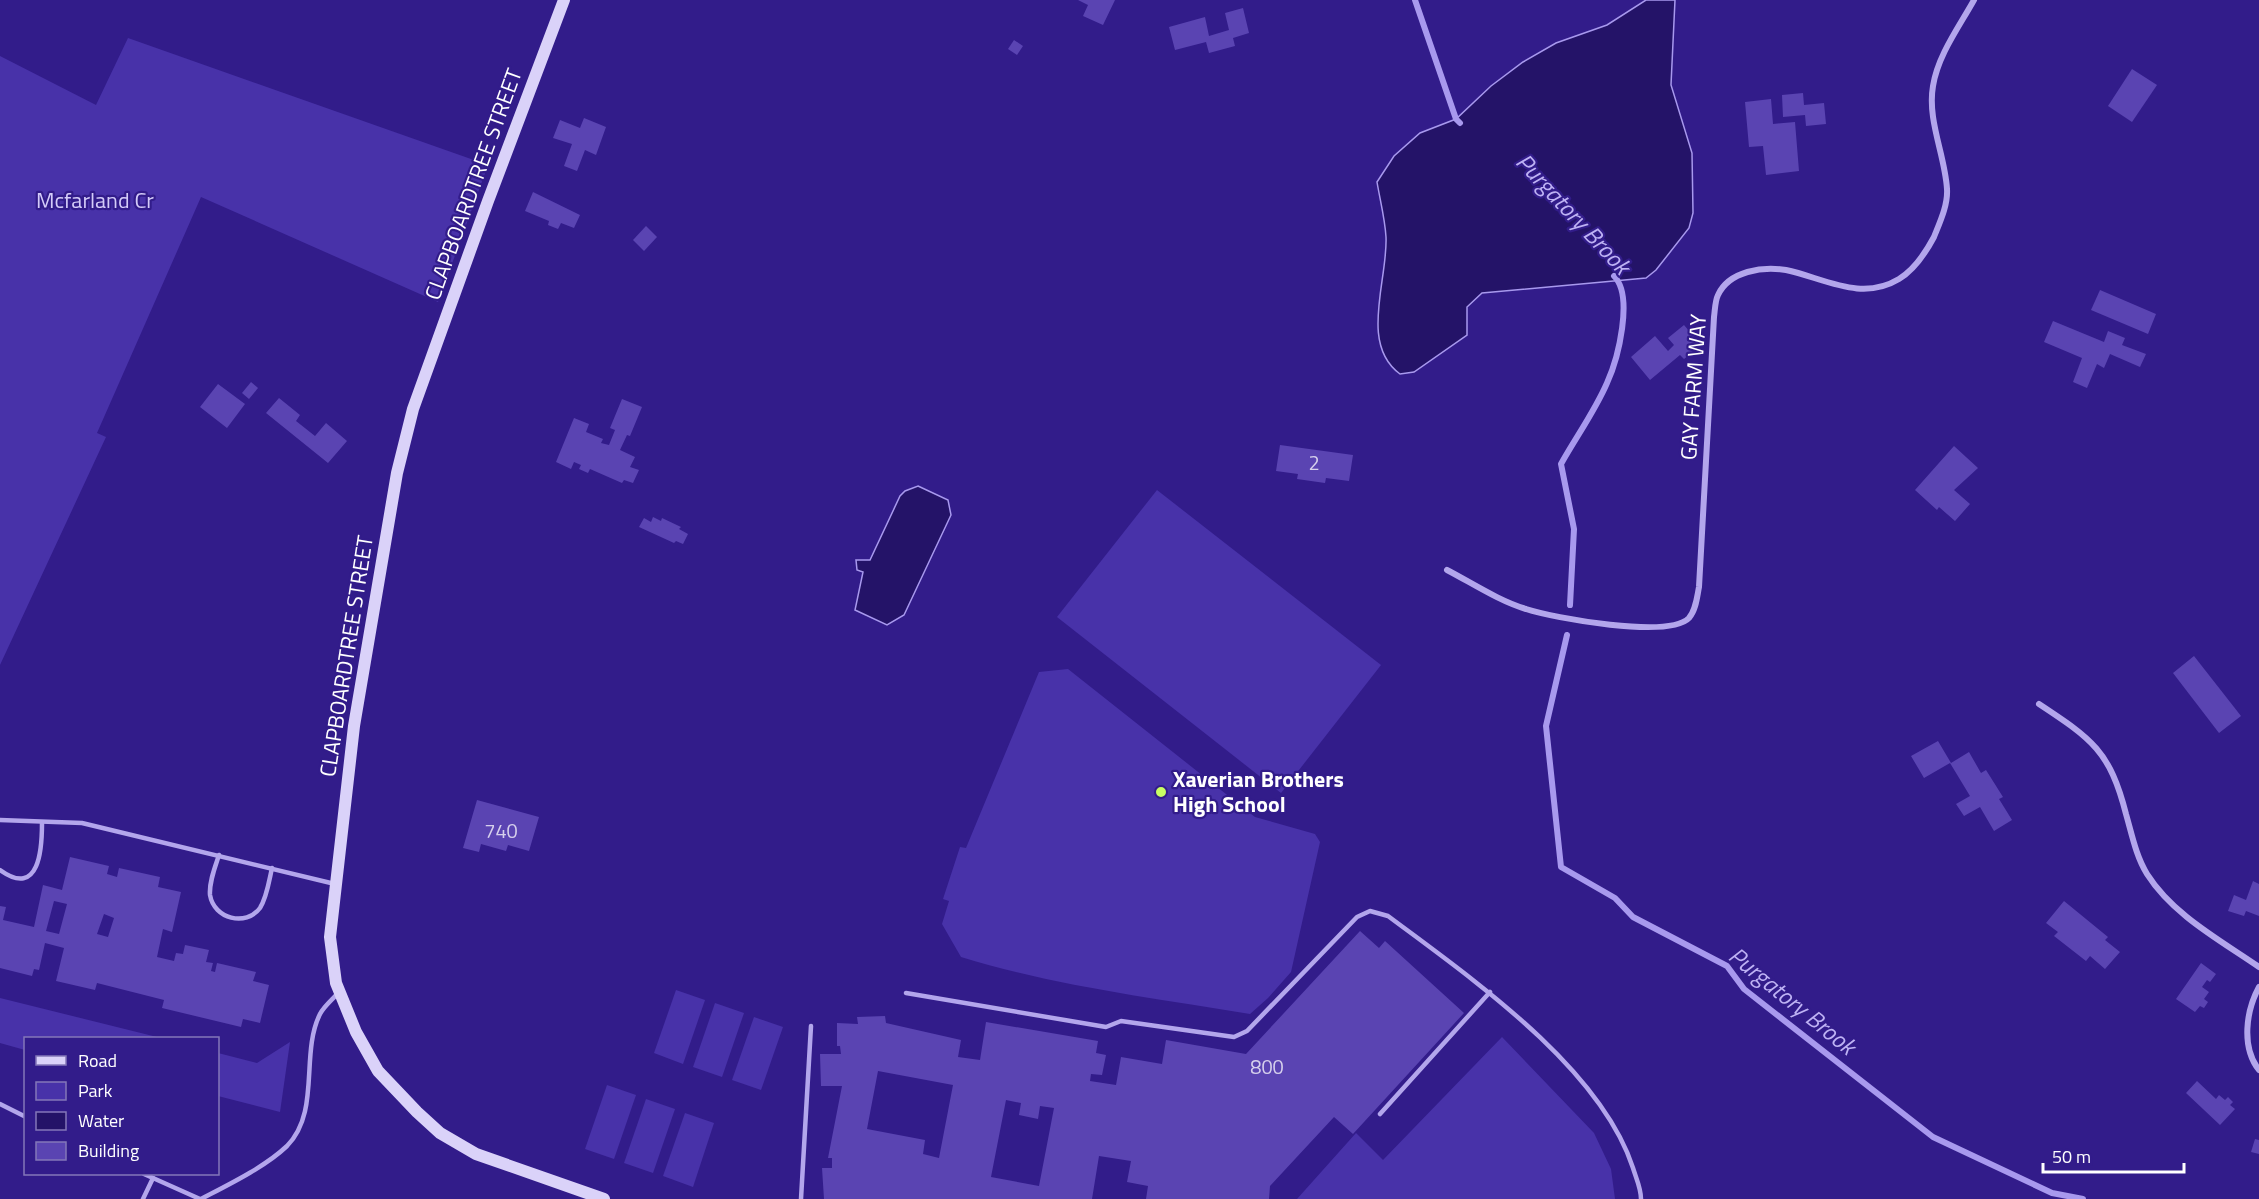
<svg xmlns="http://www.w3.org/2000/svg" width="2259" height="1199" viewBox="0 0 2259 1199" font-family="'Titillium Web',sans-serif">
<rect width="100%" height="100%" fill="#321c8a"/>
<g fill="#4832a9">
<path d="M128,38l360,127 -50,137 -237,-105 -104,236 9,4 -106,228v-609l96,49z"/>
<path d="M1157,490l224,175 -100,128 -224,-176z"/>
<path d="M1068,669l187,148 60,17 5,8 -29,130 -23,26 -18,16c-97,-16 -195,-28 -289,-57l-19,-33 7,-23 -6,-2 17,-52 6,1 73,-176z"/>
<path d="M676,990l29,10 -22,64 -29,-11z"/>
<path d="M0,998l161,40h-135l-1,12 -25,-7z"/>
<path d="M715,1003l29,10 -22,64 -29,-10z"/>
<path d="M754,1017l29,10 -22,63 -29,-10z"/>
<path d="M1502,1037l92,96 17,36 4,30h-318l59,-66 27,27z"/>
<path d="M290,1042l-10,70 -62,-16v-43l39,10z"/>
<path d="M607,1085l29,10 -22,64 -29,-10z"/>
<path d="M646,1099l29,10 -22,64 -29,-10z"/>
<path d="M685,1113l29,10 -21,64 -30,-11z"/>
</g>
<g fill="#241368" stroke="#a899ee" stroke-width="1.5">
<path d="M1646,0h29l-4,85 21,68 1,60 -4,15 -33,42 -10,8 -164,15 -15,14v28l-53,37 -14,2c-41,-30 -12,-94 -14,-137 -1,-18 -6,-37 -9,-55l17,-26 26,-23 36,-14 35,-33 32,-24 33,-19 51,-18z"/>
<path d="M918,486l30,14 3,15 -47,100 -17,10 -32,-15 8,-38 -6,-2 -1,-10h14l30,-64 5,-5z"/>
</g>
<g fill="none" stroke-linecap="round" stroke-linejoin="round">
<g stroke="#a899ee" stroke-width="6">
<path d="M1415,0l41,119 4,4"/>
<path d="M1570,605l4,-76 -13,-65c15,-27 34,-53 46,-81 11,-24 27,-87 7,-107"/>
<path d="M1567,635l-21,91 15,141 54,31 18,19 94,49 17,23 189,148 119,56 31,6"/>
</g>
</g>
<g fill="#5a44b2" fill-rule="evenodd">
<path d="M1078,0h37l-12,25 -20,-9 5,-11z"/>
<path d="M1243,8l6,25 -16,5 2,8 -26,7 -3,-11 -31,8 -6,-23 36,-10 4,19 20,-6 -4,-17z"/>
<path d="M1014,40l9,6 -6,9 -9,-6z"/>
<path d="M2132,69l25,16 -25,37 -24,-16z"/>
<path d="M1803,93l1,12 20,-2 2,21 -20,2 -1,-11 -22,2 -1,-22z"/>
<path d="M1771,99l2,25 22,-2 4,49 -33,4 -3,-29 -14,1 -4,-45z"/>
<path d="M584,118l22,9 -10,28 -11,-5 -8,21 -13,-5 8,-22 -19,-6 7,-18 20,8z"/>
<path d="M533,192l47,23 -6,13 -13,-5 -3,6 -10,-4 1,-4 -24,-10z"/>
<path d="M646,226l11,11 -13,14 -11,-11z"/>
<path d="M2100,290l56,24 -8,20 -57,-24z"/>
<path d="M2053,321l51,21 4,-11 17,7 -3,7 24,9 -6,13 -30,-13 -6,14 -7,-4 -10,24 -14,-6 9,-24 -38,-16z"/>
<path d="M1684,325l17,20 -17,14 -4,-4 -30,25 -19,-23 24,-21 13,15 6,-6 -6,-7z"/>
<path d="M251,382l7,6 -9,11 -7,-6z"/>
<path d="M218,384l27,20 -18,24 -27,-21z"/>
<path d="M279,398l21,17 -4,6 19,15 11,-13 21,18 -19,22 -62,-50z"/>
<path d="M622,399l20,8 -12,29 -3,-1 -7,15 15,7 -5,10 9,3 -6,13 -9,-3 -2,3 -32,-14 -2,4 -9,-4 2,-4 -7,-3 -3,7 -15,-7 18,-44 15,6 -3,8 17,7 -2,4 8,2 6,-15 -5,-2z"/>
<path d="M1280,445l73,10 -4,26 -23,-3 -1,5 -28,-4 1,-5 -22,-3z"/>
<path d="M1954,446l24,22 -24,22 16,14 -15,17 -16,-14 -2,3 -22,-20z"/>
<path d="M653,517l8,4 1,-3 19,9 -2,2 9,5 -5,10 -7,-3 -2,2 -35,-16 5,-9 7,4z"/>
<path d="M2194,656l47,60 -22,17 -46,-60z"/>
<path d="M1938,741l13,22 18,-11 12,21 5,-3 17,27 -4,2 13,21 -18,11 -14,-24 -16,9 -8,-12 14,-8 -20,-33 -26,15 -13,-22z"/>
<path d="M477,800l62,17 -10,34 -21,-6 -2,6 -25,-7 -2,8 -16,-4z"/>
<path d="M70,857l39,9 -2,8 10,3 2,-9 41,9 -2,10 23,5 -9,40 -9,-3 -6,28 17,4 2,-8 7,1 2,-9 24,5 -3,12 7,1 -2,8 4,1 2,-9 39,9 -3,9 16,4 -9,38 -17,-4 -2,8 -79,-19 2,-8 -67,-17 -2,7 -39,-9 8,-33 -19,-5 -6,27 -5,-1 -2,7 -32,-8v-62l6,1 -3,13 31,7 9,-42 19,5zM54,901l13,3 -8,30 -13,-3zM104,914l10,4 -6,19 -11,-3z"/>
<path d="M2253,881l6,3v32l-13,-5 -2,5 -16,-5 6,-16 12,5z"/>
<path d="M2064,901l44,36 -3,3 15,12 -15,17 -15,-13 -4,5 -32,-25 4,-4 -12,-9z"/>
<path d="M1360,931l19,17 6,-7 79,72 -111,121 -19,-17 -64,69 -1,13h-123l2,-13 -21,-4 4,-21 -32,-5 -7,43h-268l-2,-31h10v-10h-4l14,-72h-21l-1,-32h21l-1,-8h-3v-23l21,1 -1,-7 28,-1 1,7 75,17 -3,17 22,3 6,-38 112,19 -2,12 10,2 -4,20 -11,-1 -1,7 26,4 5,-28 41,7 4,-24 80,14zM878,1071l75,14 -14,73 -16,-4 2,-14 -58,-11zM1006,1100l15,3 -2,12 19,4 2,-13 14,2 -15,78 -48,-9z"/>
<path d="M2201,963l15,11 -6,8 -3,-2 -5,7 7,5 -5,7 4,3 -4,6 -4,-2 -5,6 -19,-13z"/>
<path d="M2197,1081l19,18 3,-4 6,5 3,-3 5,5 -3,3 5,4 -15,16 -34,-32z"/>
<path d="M2255,1139l4,1v14l-8,-2z"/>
</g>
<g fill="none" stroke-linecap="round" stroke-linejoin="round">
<g stroke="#b3a6ec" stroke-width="4.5">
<path d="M0,820l82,3 253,61"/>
<path d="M219,855c-4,12 -10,27 -9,40 4,24 36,32 50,13 7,-11 9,-27 12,-40"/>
<path d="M0,870c40,29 42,-23 42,-47"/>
<path d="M906,993l200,34 15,-6 113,16 13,-6 110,-114 13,-6 18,5c83,62 212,151 245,252 3,10 8,20 8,31"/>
<path d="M0,1104l26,13"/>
<path d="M1380,1114l110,-122"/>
<path d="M144,1174l56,25"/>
<path d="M143,1199l10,-21"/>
<path d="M201,1199c27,-14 64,-32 86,-53 34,-35 13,-92 33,-132 4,-8 13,-15 18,-21"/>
<path d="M801,1199l10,-173"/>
</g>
<g stroke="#b3a6ec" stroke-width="6">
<path d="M1447,570c25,13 52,31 79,39 27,9 143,30 163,9 7,-8 8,-21 10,-31l15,-270c1,-7 1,-16 4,-22 11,-24 45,-29 68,-25 38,8 75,32 113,9 15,-9 27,-27 35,-42 6,-15 14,-32 13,-48 -2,-34 -20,-69 -14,-103 5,-31 26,-59 41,-86"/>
<path d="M2039,704c53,35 71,47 87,110 6,21 10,42 21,60 26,41 73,66 112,93"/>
<path d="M2259,987c-13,24 -18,60 0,83"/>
</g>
<path stroke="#dad2f9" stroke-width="12" d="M564,0l-76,201 -75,208 -16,64 -43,253 -24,211 6,46 20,49 22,39 39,41 23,21 36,21 128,45"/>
</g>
<circle fill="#c8fd64" stroke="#321c8a" stroke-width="2" cx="1161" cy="792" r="6"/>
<g text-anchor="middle" stroke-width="4.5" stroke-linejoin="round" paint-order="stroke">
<g font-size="20" fill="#d6d0ec">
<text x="1314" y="470">2</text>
<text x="501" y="838">740</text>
<text x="1267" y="1074">800</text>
</g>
<g font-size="22" fill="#fff" stroke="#321c8a">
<text transform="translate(473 184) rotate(-70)" y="8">CLAPBOARDTREE STREET</text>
<text transform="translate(1693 387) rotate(-86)" y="8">GAY FARM WAY</text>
<text transform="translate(346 656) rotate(-81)" y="8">CLAPBOARDTREE STREET</text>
</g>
<g font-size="22" fill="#d4ccf9" stroke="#321c8a">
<text x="95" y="208">Mcfarland Cr</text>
</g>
<g font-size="22" font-weight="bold" fill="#fff" stroke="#321c8a" text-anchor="start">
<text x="1173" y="787">Xaverian Brothers<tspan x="1173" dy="25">High School</tspan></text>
</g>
<g font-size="24" font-style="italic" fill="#beb2f4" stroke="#321c8a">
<text transform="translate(1573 214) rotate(47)" y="8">Purgatory Brook</text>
<text transform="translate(1792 1001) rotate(39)" y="8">Purgatory Brook</text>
</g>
</g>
<rect x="24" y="1037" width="195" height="138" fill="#321c8a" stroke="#8477b9" stroke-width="1.5"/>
<rect x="36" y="1056" width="30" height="9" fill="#dad2f9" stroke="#8477b9" stroke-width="1.5"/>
<text x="78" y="1067" font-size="18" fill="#ffffff">Road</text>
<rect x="36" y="1082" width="30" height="18" fill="#4832a9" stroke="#8477b9" stroke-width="1.5"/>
<text x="78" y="1097" font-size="18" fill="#ffffff">Park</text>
<rect x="36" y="1112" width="30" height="18" fill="#241368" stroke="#8477b9" stroke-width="1.5"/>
<text x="78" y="1127" font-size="18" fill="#ffffff">Water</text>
<rect x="36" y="1142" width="30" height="18" fill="#5a44b2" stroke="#8477b9" stroke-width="1.5"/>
<text x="78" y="1157" font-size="18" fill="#ffffff">Building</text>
<path d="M2043 1163v9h141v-9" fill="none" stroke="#ffffff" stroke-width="3"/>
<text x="2052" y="1163" font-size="18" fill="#ffffff" stroke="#321c8a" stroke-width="4.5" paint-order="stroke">50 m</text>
</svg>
